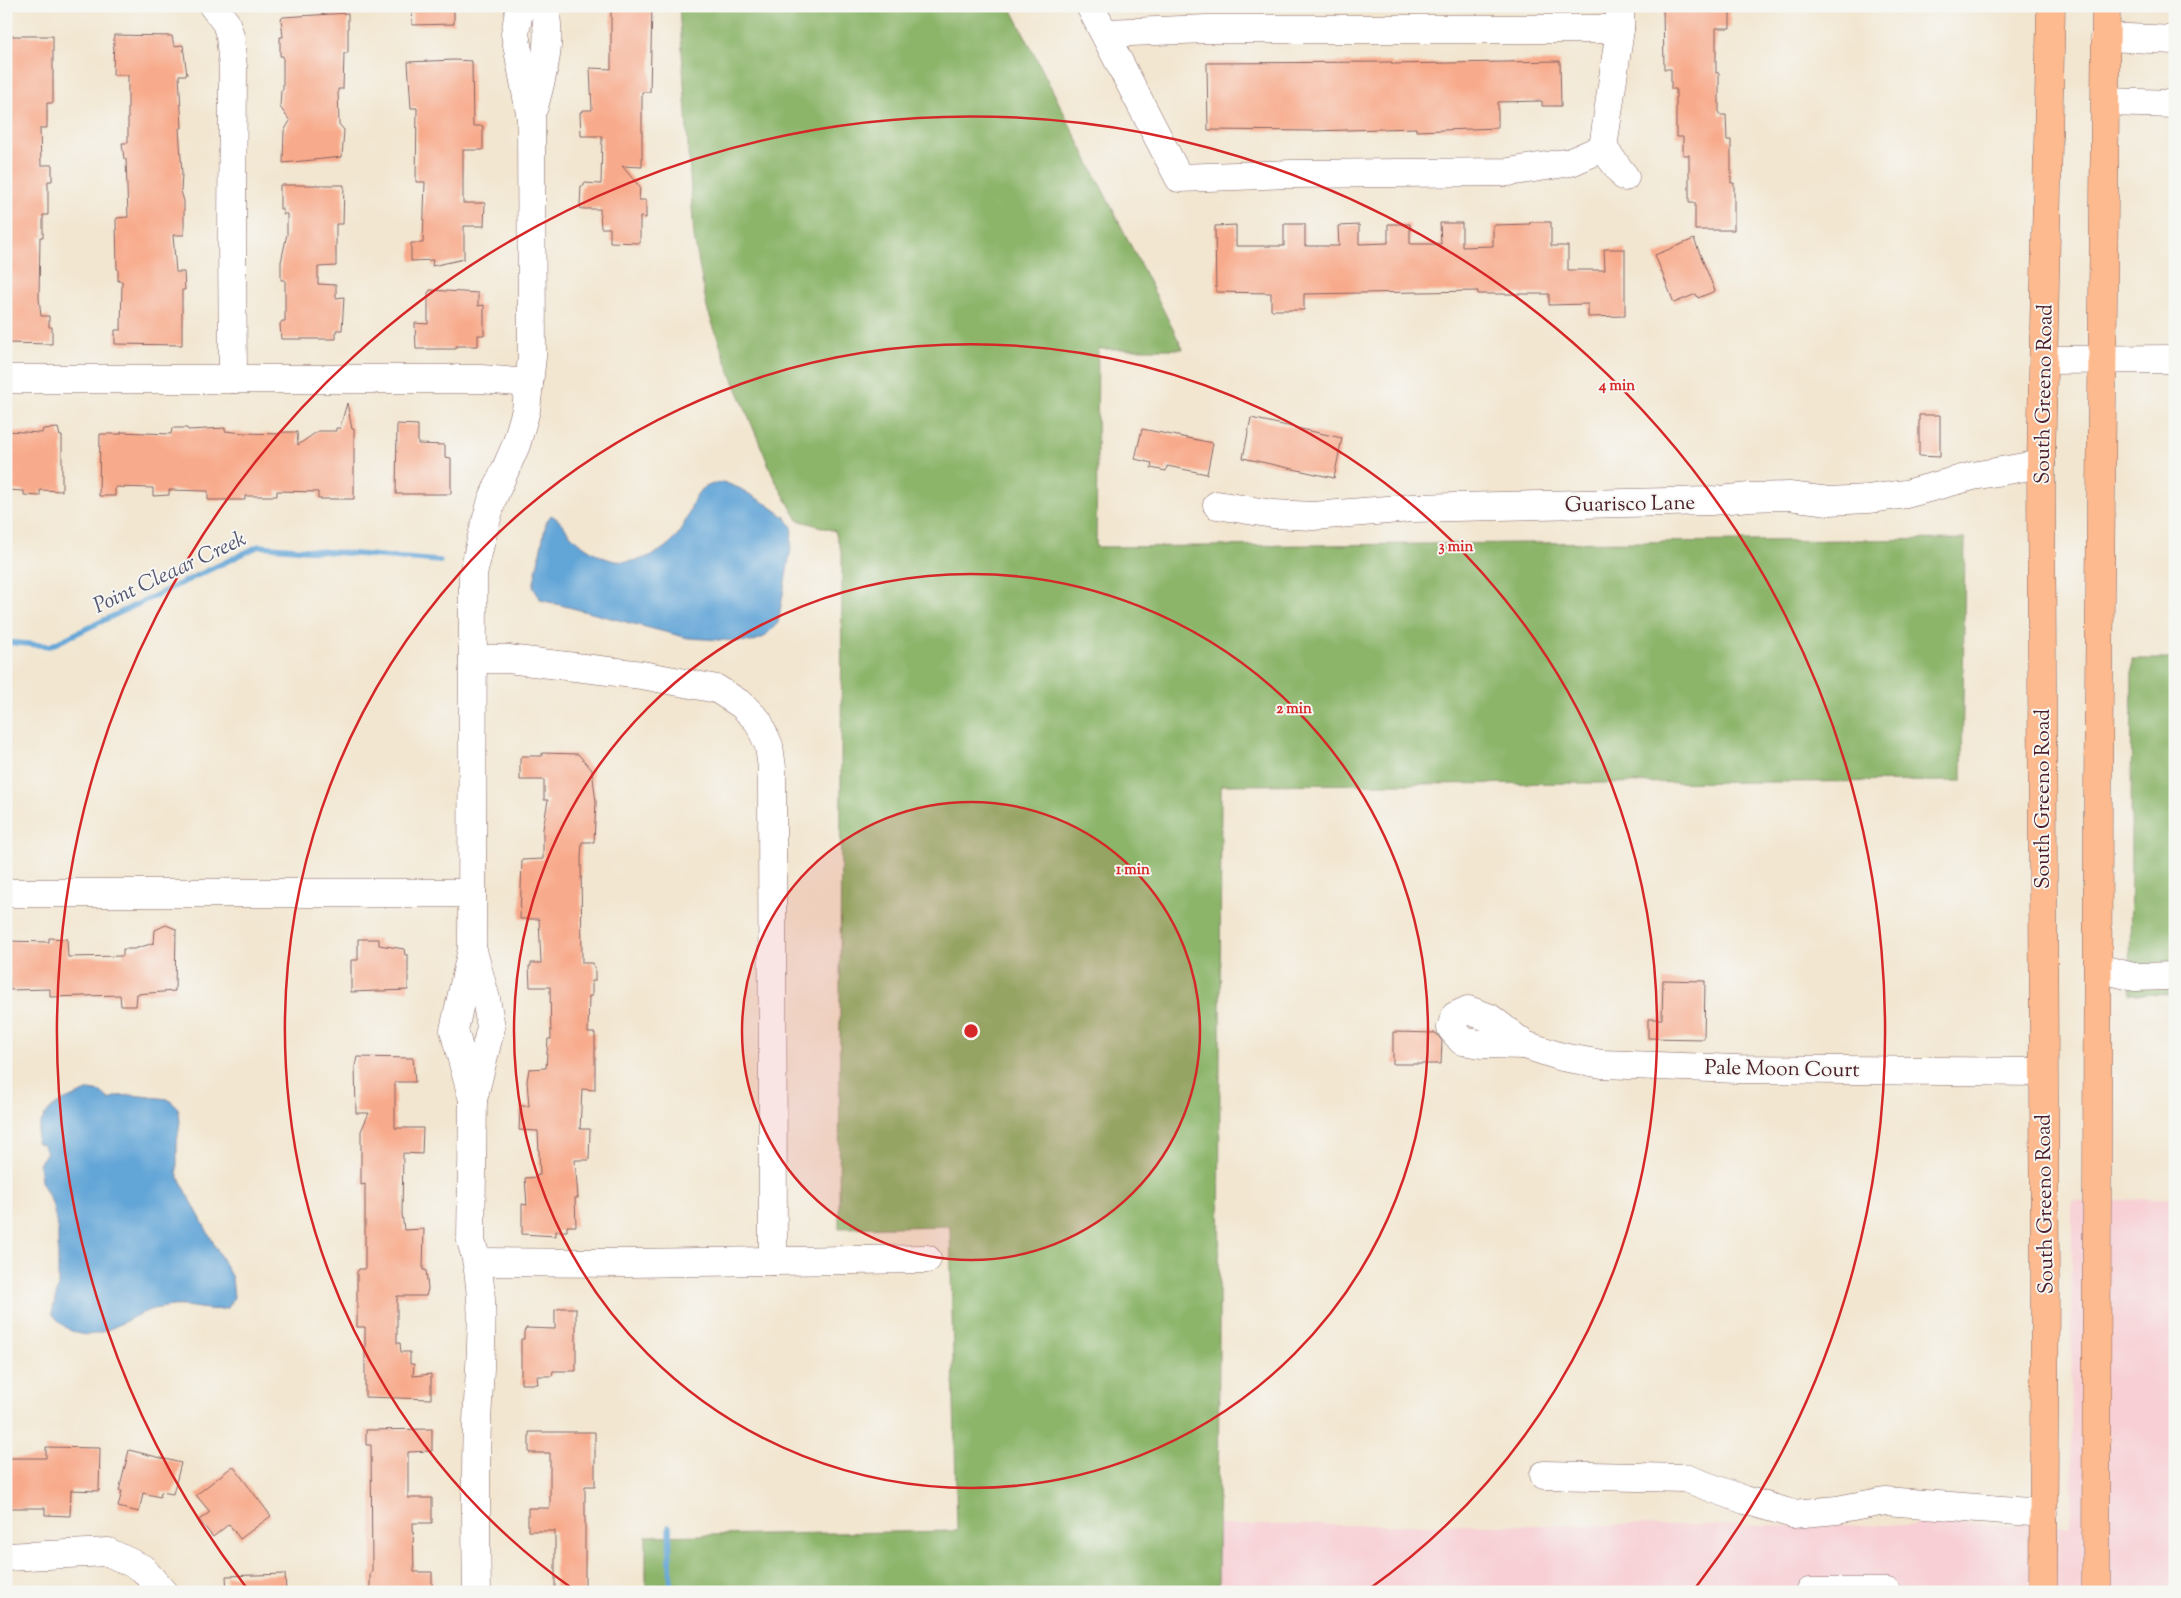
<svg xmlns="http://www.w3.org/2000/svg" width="2181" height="1598" viewBox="0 0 2181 1598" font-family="'Sorts Mill Goudy',serif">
<rect width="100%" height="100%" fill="#f6f6f2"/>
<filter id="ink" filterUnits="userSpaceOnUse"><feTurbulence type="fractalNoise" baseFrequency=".02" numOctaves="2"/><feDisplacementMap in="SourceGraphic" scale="10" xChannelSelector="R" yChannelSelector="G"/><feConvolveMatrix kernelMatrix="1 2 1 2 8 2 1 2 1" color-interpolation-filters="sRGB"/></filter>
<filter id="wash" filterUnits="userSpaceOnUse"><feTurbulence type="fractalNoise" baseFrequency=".0096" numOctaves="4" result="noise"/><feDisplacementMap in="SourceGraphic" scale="20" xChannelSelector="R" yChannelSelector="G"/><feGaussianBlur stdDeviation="1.12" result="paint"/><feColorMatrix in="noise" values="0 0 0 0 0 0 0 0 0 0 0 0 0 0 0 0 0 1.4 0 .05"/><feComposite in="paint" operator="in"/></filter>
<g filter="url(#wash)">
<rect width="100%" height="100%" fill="#f2e6d0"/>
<path fill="#f7cfd4" d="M2175,1198v394h-957v-67h853l1,-323z"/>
<g fill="#8cb56b" stroke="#6b6a4b">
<path d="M679,6h331l173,343h-85l-2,198 869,-8 -3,242 -741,4 -3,807h-572v-56l311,-5 -7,-305 -111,2 3,-674 -7,-23 -37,-11 -23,-40 -46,-110 -22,-62 -13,-71z"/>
<path d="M2132,659h43v336l-45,-1z"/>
</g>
<g fill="#62a5d7" stroke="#566281">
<path d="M723,482l16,6 29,17 17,12 7,10 -1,21 -13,75 -14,14 -12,5 -64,-4 -147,-38 -8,-13 13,-64 5,-8c11,6 11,10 19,19 8,9 23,19 35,24 27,11 65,-5 78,-32 13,-24 7,-39 40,-44z"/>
<path d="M90,1090l11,2 9,8 7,-4 15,-1 36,4 10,9 2,13 -3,22v31l55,104 2,19 -6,11c-19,5 -37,-4 -56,-2 -6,1 -13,2 -19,3 -38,12 -68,49 -101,4l6,-26v-59l-6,-25 -11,-22 -2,-17 8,-12 -4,-7 -7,-3c4,-36 24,-40 54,-52z"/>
</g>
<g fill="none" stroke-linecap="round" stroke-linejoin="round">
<g stroke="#62a5d7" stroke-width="5.5">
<path d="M6,642l44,4 209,-100 181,15"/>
<path d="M669,1527l2,65"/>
</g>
</g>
<g id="blocks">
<g fill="#f8ab8c">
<path d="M413,6h41v18l-42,1z"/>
<path d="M611,6h41l-2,86h-8v75l-20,-1 18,21 -1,13h7v18l-6,-1v26l-30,-1v-14h-9l-1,-19h-19l-1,-3 1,-20h3v-3l17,1 1,-48h-21l-1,-24h2v-2h10l-2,-42 21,1z"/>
<path d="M1730,6v22h-14v45h3v42h7l1,25h4v43h3v47h-39v-27h-6v-48h-6v-18h-7v-48h-5v-20h-7l-1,-62z"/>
<path d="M348,13v40h-4l-1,36h-5l1,35 5,6 -2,27 -59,6 1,-32 6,-10 -10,-14 1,-17h2v-34h-3v-19h3l-2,-18 2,-2z"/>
<path d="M114,35l58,1 2,10 9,-1 4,30h-8l3,53h-3l3,45 -1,18 3,10v34h-11l3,37h8l1,18h-3v55l-67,-1v-14h6l1,-49h-4v-12h-1l-1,-49 1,-2 11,-1 -2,-58h-2l-2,-16h6v-68h-15z"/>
<path d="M6,36h47v67h-6v25h-7l1,37h11v16h-4v34h-5v22h-3l-1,61 2,18h8v11h3v17l-46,-1z"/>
<path d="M454,60l18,1 1,65h10v24h-20v53h22l-1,23h-20v33l-32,7 1,-6 -22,1v-18h12l2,-61h-9l1,-74h-6l-3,-46z"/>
<path d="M1560,61l1,45h-19v-5l-44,1v26l-82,3v-3l-103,3 -105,-1 -1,-67 185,-1v2z"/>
<path d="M280,185h64l-1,39h-7v42l-18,1v17l18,1v13l8,-1 -2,33h-6v9h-55l-1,-15 2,-3h3v-41h-4v-18l6,-28v-20h-4v-5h-3z"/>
<path d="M1530,222h21v24h17v24h37l-1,-21h21v67l-37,1v-13l-39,1v-11h-71v-3l-174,3v16h-33v-17l-55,-1 -1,-66 21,-1v21h48v-22h21v22h34l-1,-20 21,-1v19l29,-1v-19h22v20h31l-1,-21h22v24l31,-1v-21l37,-1z"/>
<path d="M1694,239l21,52 -17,7 -2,-4 -22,9 -19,-48z"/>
<path d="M430,290l48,3v13l6,-1v30h-6v11h-22v3h-40l-1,-26 13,1v-31z"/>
<path d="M347,403l5,26h2v70h-36v-7l-41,-1v5h-32v4h-37v-9l-39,-1v5l-16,1v-8l-38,-1v9h-16l1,-62h21v-2l50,2 1,-6h15l1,2 37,-2v3l19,2 36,1v-2h17l1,13 20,-14h18v-3h4z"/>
<path d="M1919,415h21v42l-21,-1z"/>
<path d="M1251,418l91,20 -8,40 -91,-20z"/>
<path d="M397,424l21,1v19l27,1v12l6,1v36h-55z"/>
<path d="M58,428l2,8h2v55l-22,-1v6l-16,-1v-4l-18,-1v-59l36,2 1,-4z"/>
<path d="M1142,429l71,14 -6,31 -40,-8 -1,5 -15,-3 1,-5 -17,-4z"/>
<path d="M542,753l36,1 14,16 4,32 -2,40h-12l-1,16 1,105h10l3,6v12h-3v15h-3l-1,37h7v57l-13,-1 -2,40h10l-1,31h-14l3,38h-3l1,28h-9v5h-11v5l-34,-2v-30l5,1 -2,-27 12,-1v-2h3l-2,-44 -19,-1 1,-21 1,-3h8l-2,-25 2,-12 17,-1 2,-29h3l-1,-52h-20l-1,-21h2v-3h10l-2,-44h-19l2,-59 21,-1v-30l5,-29h-4v-20h-24v-22l2,-2h20z"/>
<path d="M166,925l10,4 -1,62 -38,3 -1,12h-15l-1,-11 -70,2v-8l-40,1 -1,-13h-3v-36l43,1v-4l18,1 1,18 55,-1v-7h11l20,-6 1,-13z"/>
<path d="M358,939h21v6l25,4 1,6h3v35l-57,2v-32h7z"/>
<path d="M1663,980l42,1 -1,58 -56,-1v-19h14z"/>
<path d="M1393,1032l43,1 6,8 -1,23h-48z"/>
<path d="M357,1057l56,1 2,24h-20v46h28l-1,26 -19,-1 -1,60 2,17 20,-1 -1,41h3l2,19 -2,7h-29v47h3l1,9h9v12h4l-1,12 18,-2v25l-66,-2v-70h-8v-55l2,-3h6v-85l-4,1v-54l8,-18h-13l-1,-47z"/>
<path d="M561,1308h15v63h-23l-1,5h-15l1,8h-17v-45h3v-7l2,-4 29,1v-19z"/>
<path d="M432,1429v22l-24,1v46h24v25h-19l1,49h18v20h-62v-20h2l-1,-127h-5v-15z"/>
<path d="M529,1432h66v54h-10v106h-30v-61h-27v-23h22v-55h-21z"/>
<path d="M46,1447l54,1 -1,43 -28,-1 -1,26 -25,-1v-7h-39l2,-50h38z"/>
<path d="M129,1450l52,13 -8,31 -12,-2 -1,5 -17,-4 -4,19 -21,-5 4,-16h-3z"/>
<path d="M233,1466l38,50 -31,23 -11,-15 -16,13 -14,-17 11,-8 -14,-17z"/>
<path d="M285,1574l1,18h-59l-1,-16z"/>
</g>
</g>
</g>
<g filter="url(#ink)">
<use href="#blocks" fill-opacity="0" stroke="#856565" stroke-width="1"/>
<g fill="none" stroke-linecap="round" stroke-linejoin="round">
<g stroke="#856565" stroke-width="29">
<g id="minor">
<path d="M213,6l13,17 4,13 3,32 -1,171 1,140"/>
<path d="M1090,6l89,172 112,-4 218,-2 62,-10 32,-14"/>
<path d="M1105,33l102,-4h413"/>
<path d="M2105,37l70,3"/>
<path d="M2105,102l70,2"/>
<path d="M534,107c9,-34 19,-66 10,-101"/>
<path d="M1603,148l17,-119v-23"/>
<path d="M1603,148l22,29"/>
<path d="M2044,360l131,-1"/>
<path d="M6,379h475l48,4"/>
<path d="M1217,505l56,9 40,2 99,-8 299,-7 38,-4 40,-1 40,5 39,-2 38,-5 67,-18 68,-12"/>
<path d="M473,659h35l134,16 75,14 25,16 16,16 11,25 3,22 1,493"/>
<path d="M6,893h466"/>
<path d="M473,951l13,48 5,28 -18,73 -2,141c18,53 8,126 6,182 -2,56 -1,113 0,169"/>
<path d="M2098,968l36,9 41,-1"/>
<path d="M1468,1010l22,8 35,27 -44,-1 -19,-3 -11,-13 4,-12z"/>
<path d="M1525,1045l37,12 40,7 136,5 304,3"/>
<path d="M473,1100l-19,-70 18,-81 1,-374 8,-35 11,-40 24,-55 10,-35 6,-53 -1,-239 -16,-84 5,-28"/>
<path d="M478,1262l151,1 298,-4"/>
<path d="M1544,1475l141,3 60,22 48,14 44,-4 48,-9 159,12"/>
<path d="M6,1557l102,-5 34,16 21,24"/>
<path d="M1809,1592h78"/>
</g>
</g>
<g stroke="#856565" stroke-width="29">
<g id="major">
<path d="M2043,1592l2,-305 -4,-823 10,-458"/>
<path d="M2096,1592l2,-804 8,-782"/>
</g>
</g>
<use href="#minor" stroke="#fff" stroke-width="28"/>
<use href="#major" stroke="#fcba8e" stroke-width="28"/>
</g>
</g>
<circle cx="971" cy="1031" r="229" fill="#d62828" fill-opacity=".12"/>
<g fill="none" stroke="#d62828" stroke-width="2.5">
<circle cx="971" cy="1031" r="229"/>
<circle cx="971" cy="1031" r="457"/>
<path d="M573 1589A686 686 0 1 1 1369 1589"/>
<path d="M246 1587A914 914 0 1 1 1696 1587"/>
</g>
<g text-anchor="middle" stroke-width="4" stroke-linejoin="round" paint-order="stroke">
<g font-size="21" fill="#4a1f2b" stroke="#f6f6f2">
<text transform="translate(2043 394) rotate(-89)" y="7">South Greeno Road</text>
<text transform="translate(1630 503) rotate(-1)" y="7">Guarisco Lane</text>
<text transform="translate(2042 799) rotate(-90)" y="7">South Greeno Road</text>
<text transform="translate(1782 1068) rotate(1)" y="7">Pale Moon Court</text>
<text transform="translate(2044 1204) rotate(-91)" y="7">South Greeno Road</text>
</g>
<g font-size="22" font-style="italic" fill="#545570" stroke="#f6f6f2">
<text transform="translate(169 571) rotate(-25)" y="8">Point Cleaar Creek</text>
</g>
</g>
<circle cx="971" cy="1031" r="8" fill="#d62828" stroke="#f6f6f2" stroke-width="2.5"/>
<g font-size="15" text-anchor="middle" font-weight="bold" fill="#d62828" stroke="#f6f6f2" stroke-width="4" stroke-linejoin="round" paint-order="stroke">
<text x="1617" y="390">4 min</text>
<text x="1456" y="551">3 min</text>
<text x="1294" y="713">2 min</text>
<text x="1133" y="874">1 min</text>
</g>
<rect width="2181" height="1598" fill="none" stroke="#f6f6f2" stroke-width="25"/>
</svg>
